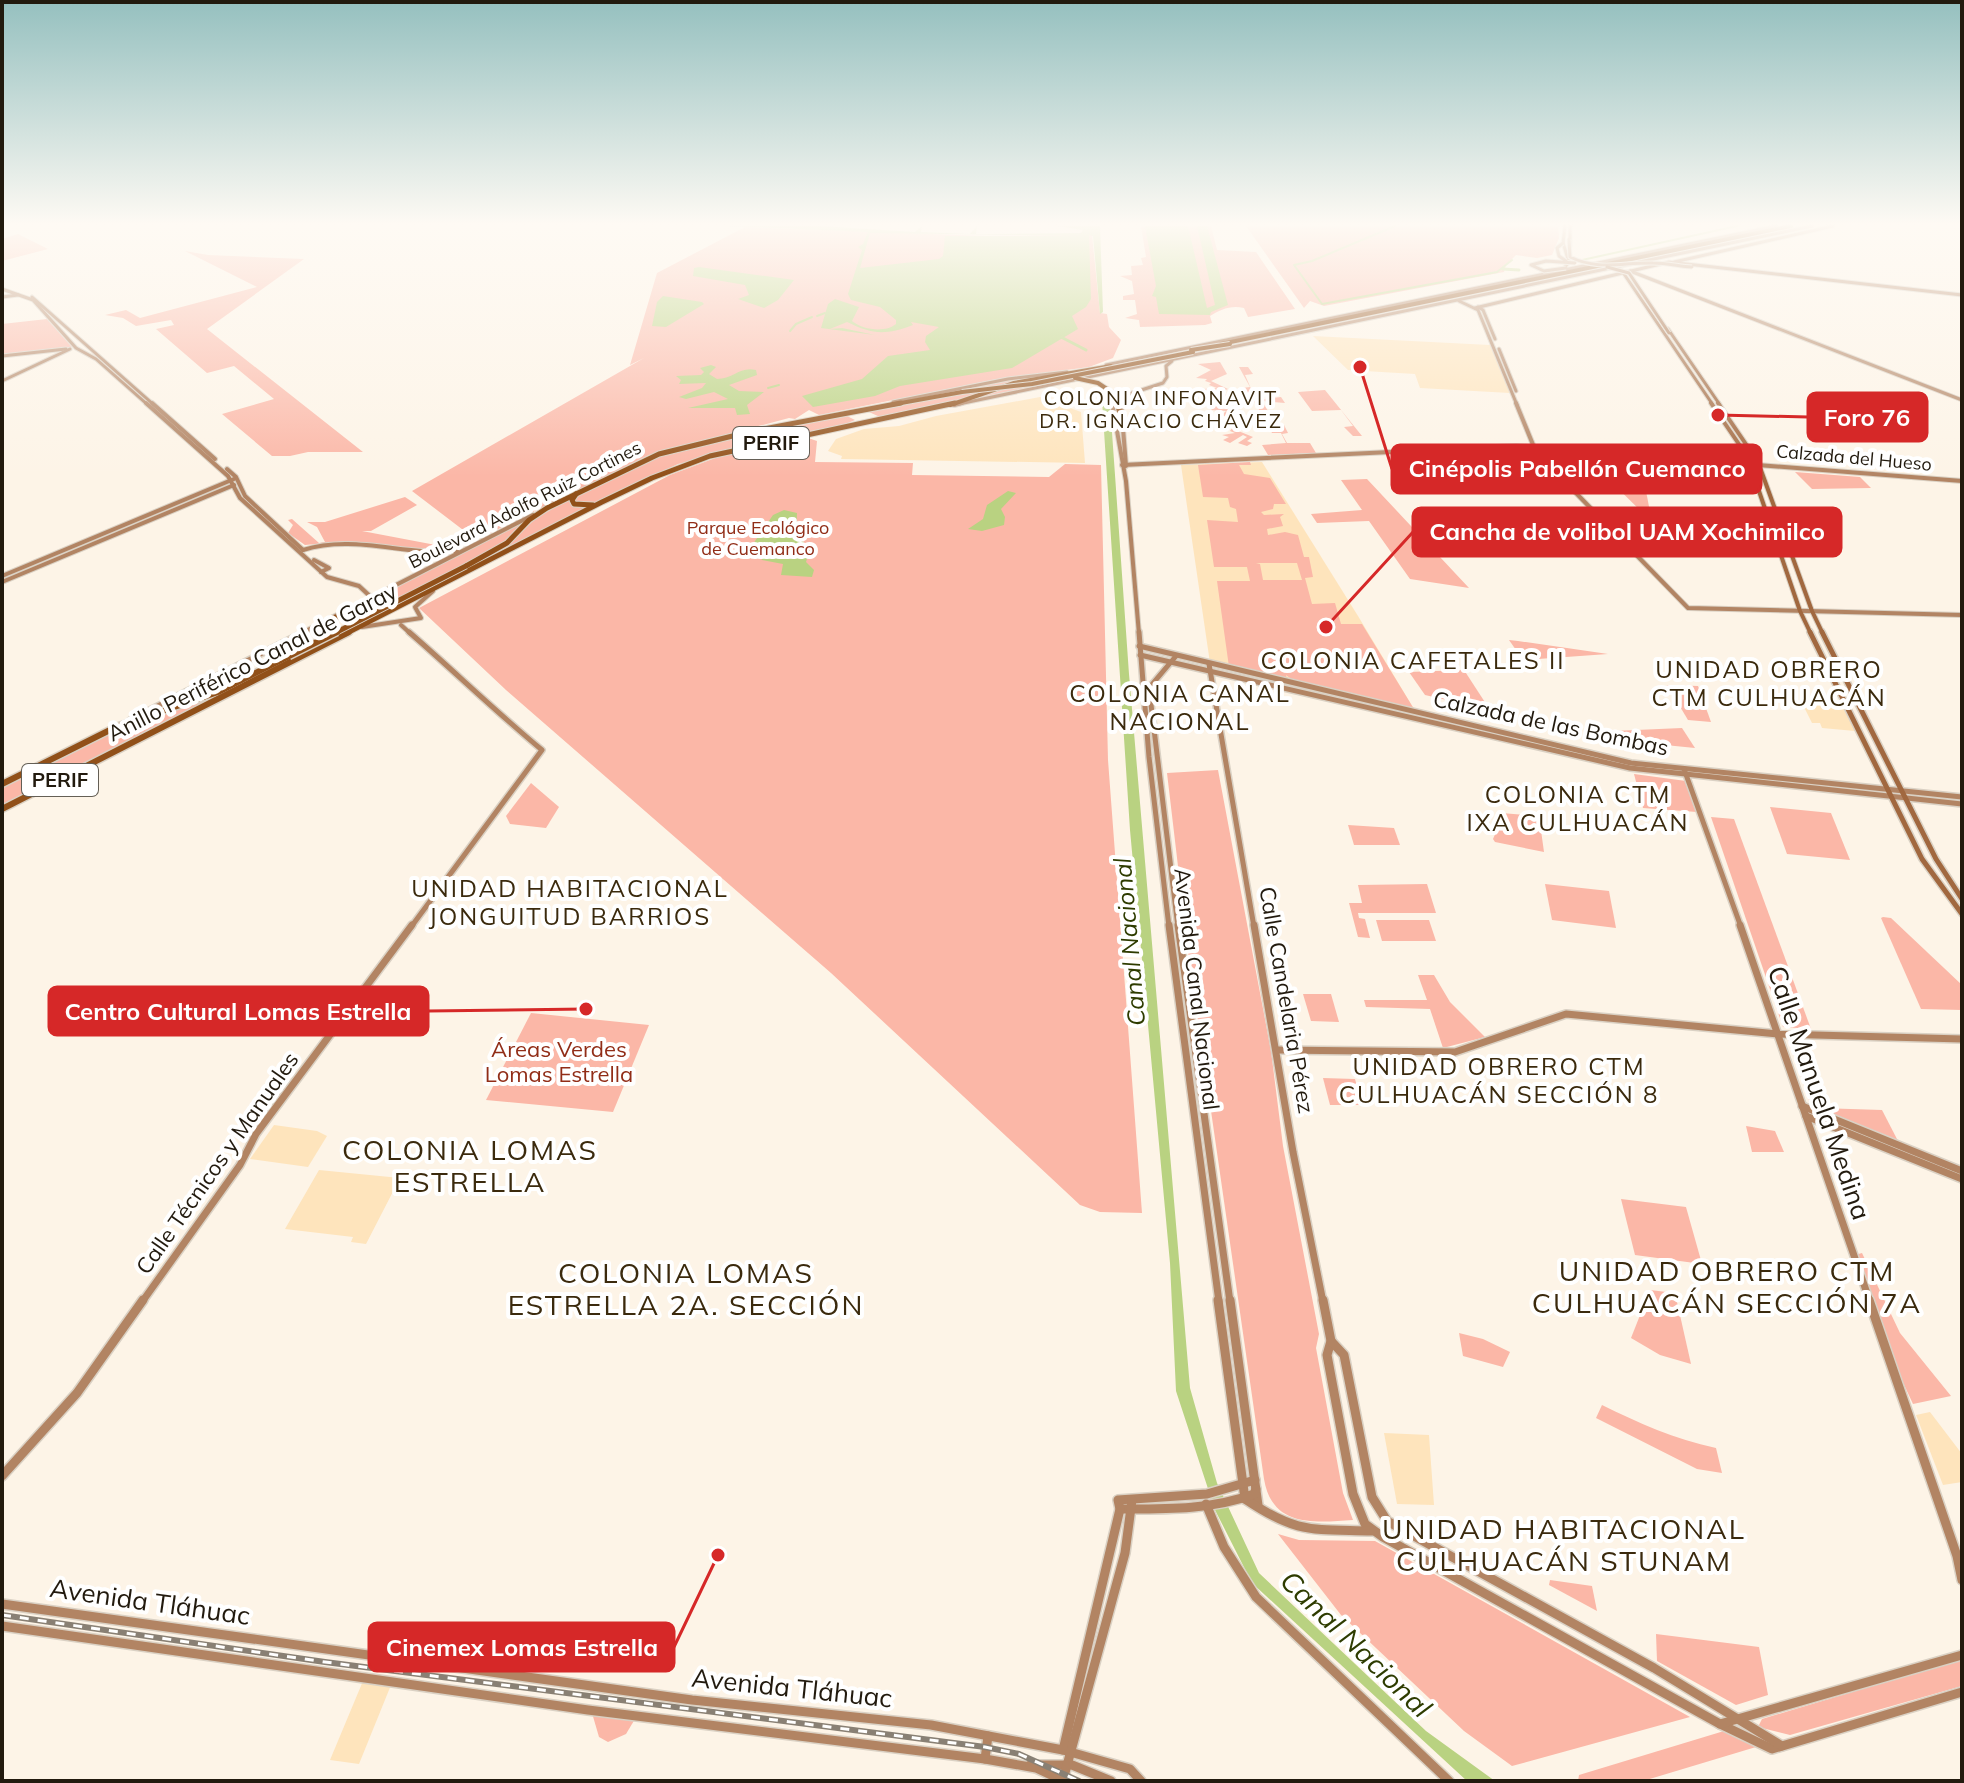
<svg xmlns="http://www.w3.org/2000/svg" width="1964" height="1783" viewBox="0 0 1964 1783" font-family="Mulish,sans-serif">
<rect width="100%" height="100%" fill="#fdf4e7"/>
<g fill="#fee4bc">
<path d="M1313,336l177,9 20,48 -90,-5 -5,-14 -67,-4z"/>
<path d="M1040,397l41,15 4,51 -244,-4 1,-3 -14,-5 8,-12 28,-10 35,-3 37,-10z"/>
<path d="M1262,462l96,154 56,93 -204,-46 -29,-198z"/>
<path d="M1801,701l42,7 12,23 -33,-3 -2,-5h-8z"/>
<path d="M274,1125l43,6 10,5 -19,31 -58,-8z"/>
<path d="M319,1170l81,8 -34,66 -15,-2 2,-5 -68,-8z"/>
<path d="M1930,1412l32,42v28l-19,3 -27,-70z"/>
<path d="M1384,1433l45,2 5,70 -37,-1z"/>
<path d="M363,1681l28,4 -32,79 -29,-4z"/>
</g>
<g fill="#fbb7a7" fill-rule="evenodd">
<path d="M1141,226h70l6,24 39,2 39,57 -47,8 -4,-9c-14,-3 -24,2 -34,8l2,7 -7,2 -65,2 -1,-7 -14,-2 12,-4 -2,-14h-12v-4l11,-2 -2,-13 -12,-5 12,-1 -1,-9 12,-1 -2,-7 5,-1z"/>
<path d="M1246,226h312l1,12 -7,17 -15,3 -21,-3 -10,10 -2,7 -180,34 -14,-5 -6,7z"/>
<path d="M745,227l240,9 107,-1 8,78 7,1 2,13 12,13 -8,18 -24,9 -97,13 -173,35 -10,-5 -14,9 -6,-1 -140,37 -165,81h-13l-59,-45 232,-133 -14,7 27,-92z"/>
<path d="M18,234l30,15 -46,12v-22z"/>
<path d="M185,251l23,4 96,4 -97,70 156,123h-55l-18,4h-18l-50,-42 52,-15 -40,-33 -27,7 -51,-44 18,-4 -3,-5 -35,6 -13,-8 -18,-3 21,-5 14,8 117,-31z"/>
<path d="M47,319l25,28 -70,8v-31z"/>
<path d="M1132,362l7,4 -259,51 -11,-5 12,-6 128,-26z"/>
<path d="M1220,362l7,12 -16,7 17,8 -7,3 6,3 -6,4 12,5 -6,3 6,3 -7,4 18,6 -10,3 6,2 -4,5 17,7 -6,4 5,2 -5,3 -9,-3 9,-6 -4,-2 -13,8 -7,-3 6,-3 -7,-2 13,-2 -5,-2 3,-4 -17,-2 5,-3 -6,-3 14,-1 -7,-3 4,-4 -15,-1 5,-4 -7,-2 14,-2 -7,-2 4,-4 -17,-2 5,-2 -5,-3 14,-1 -8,-3 2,-2 -6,-2 2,-2 -11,-1 15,-8 -13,-6z"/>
<path d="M1239,367h9l5,7 -8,1 11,25 25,-3 4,6 -23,-2 6,10 -7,1 7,14 16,-1 4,8 -6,1 5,9h23l6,10 -48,2 -6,-10 24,-2 -5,-10h-9l-4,-7h-5l-4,-7 5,-1 -12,-20h-12l-2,-3 8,-1 -4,-6 8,-1z"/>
<path d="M1325,390l37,46h-9l-9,-9 9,-1 -12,-16 -29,1 -14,-19z"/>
<path d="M845,415l10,5 -14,6 -163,38 -85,40 -20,-3 7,-9 66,-32 39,-14z"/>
<path d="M805,437l12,4 -2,21 98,1 -1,12 137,2 16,-13 36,1 7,295 34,453 -42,-1 -20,-7 -249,-232 -325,-283 -87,-82 251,-133 48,-18z"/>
<path d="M1584,455l56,5 12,62z"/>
<path d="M1250,462l1,3h-12l5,9 26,4 16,26h-12l-1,5 -12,3 3,3 20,-1 -4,3 3,9 -16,3 1,6 17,-3 13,3 6,22h5l4,20 -8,1 7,26 23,-1 6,21h21l52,85 -120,-28 -8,-6 1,5 -58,-13 -12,-86h33l-3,-14h-33l-7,-47 31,2 -2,-13 -6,-2 -2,-9 -25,-1 -5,-32zM1256,563h41l5,17h-39l-3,-16z"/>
<path d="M1795,472l65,5 11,11 -59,1z"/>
<path d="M1367,479l102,109 -59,-9 -41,-58 -52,2 -6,-9 51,-4 -21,-30z"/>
<path d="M405,497l12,8 -46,26h-9l79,15 22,-3 -11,7 -59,-1 -45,-8 -43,4 -17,-12 5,-8 -5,-5 4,-1 27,24 6,-1 -8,-15 -10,-5h18z"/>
<path d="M571,498l4,8 15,1 -135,68 50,-27 30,-29z"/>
<path d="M525,521l-24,25 -107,54 -10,2 -6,-5z"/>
<path d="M1509,640l9,1 90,13 -85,6z"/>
<path d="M1464,670l26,40 -65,-15 -16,-23z"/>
<path d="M1667,685l31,1 13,36 -23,-2z"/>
<path d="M217,694l4,1 -219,112v-22l115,-60z"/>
<path d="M1682,728l13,20 -40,-4 -65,-12z"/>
<path d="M1218,770l53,281 12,95 36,188 -3,14 27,145 10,27c-40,3 -81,7 -89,-41l-76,-528 -21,-178z"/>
<path d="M1634,774l52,7 11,31 -54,-4z"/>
<path d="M531,783l28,24 -13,21 -36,-4 -4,-8z"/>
<path d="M1770,807l61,6 19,47 -63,-6z"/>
<path d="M1501,813l38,3 5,36 -49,-10 -2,-3 8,-18z"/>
<path d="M1711,817l23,2 77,210 -28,-2z"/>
<path d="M1348,825l46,3 6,17h-46z"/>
<path d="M1427,884l9,29h-78l1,5 6,1 5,19 -12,-1 -9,-34h13l-4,-18z"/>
<path d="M1545,884l64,7 7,37 -64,-8z"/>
<path d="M1883,917l8,1 71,67v25l-41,-1 -40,-91z"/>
<path d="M1376,920h53l7,21h-54z"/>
<path d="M1418,975h16l16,27 35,35 -42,11 -13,-39 -64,-2 -2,-7h63z"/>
<path d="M1303,994h28l8,28 -28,-1z"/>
<path d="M531,1013l118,12 -36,87 -127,-12z"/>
<path d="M1788,1038h6l30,63 -15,-1z"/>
<path d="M1323,1078l32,1 7,26h-32z"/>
<path d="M1819,1108l63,2 16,31z"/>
<path d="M1746,1126l29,5 9,21h-32z"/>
<path d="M1621,1199l65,8 16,57 -67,-9z"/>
<path d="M1862,1253l38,80 51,63 -38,8 -26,-56 -32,-93z"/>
<path d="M1650,1290l25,3 16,71 -31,-9 -29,-17z"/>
<path d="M1459,1333l24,6 27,13 -7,15 -40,-11z"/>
<path d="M1602,1405c37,18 72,34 114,43l6,25 -25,-4 -101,-51z"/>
<path d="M1278,1534l21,6 76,1 315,176 -178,49 -48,-35 -123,-116z"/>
<path d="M1550,1580l42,6 5,25 -48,-26z"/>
<path d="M1656,1634l103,13 9,48 -32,10 -79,-44z"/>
<path d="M1962,1659v27l-172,49 -32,-8 4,-8z"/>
<path d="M592,1713l43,6 -9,15 -18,8 -9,-5z"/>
<path d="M1724,1731l32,16 -113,34h-65l1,-6z"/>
</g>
<g fill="#b9d281" fill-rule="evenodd">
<path d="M727,226h94l94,6 7,-6 -1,6 49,2 7,-8 -1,8h14l91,-1 2,-3 -26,-4h43l3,86 -3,2 -7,-78 -4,-1 2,64 -5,8 -14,9 6,13 -66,39 -112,18 -25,10 -62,11 -11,-11 60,-17 26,-23 42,-6 -5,-8 1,-6 13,-9 -28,-5 2,3c-29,11 -41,9 -66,-3l-17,7 12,-1 33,7 -54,-7 7,-24 7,-5 24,8 -7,14c11,9 33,12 44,3v-4l-16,-13 -29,-7 -3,-6 14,-44 -4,-3 5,-3 5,-12zM870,233l211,3h-136l-2,20 -4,3 -79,9z"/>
<path d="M1145,226h43l19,82 8,-3 -18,-79h10l21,79 -17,7 -1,3 -51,-1 -3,-17 -4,-1 4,-10z"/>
<path d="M699,267l95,13 -16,20 -14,8 -26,-9 11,-4 -4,-10 -52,-9 1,-8z"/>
<path d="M663,296l39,6 2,2 -38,23 -14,-1 5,-24z"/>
<path d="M711,365l5,2 -7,7 8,5c16,0 23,-13 39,-9l1,5 -28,10 10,6 25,1 -17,13 3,9 -13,1 -2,-7h-47l40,-9 -14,-7 -28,7 -7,-2 23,-9 4,-5 -27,1 2,-4 -5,-4 25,-1 3,-3 -4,-4z"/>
<path d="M1102,400l8,4 19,270 61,714 27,95 42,90 167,158 69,50h-28l-215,-198 -37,-73 -39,-119 -6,-128 -40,-433z"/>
<path d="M1008,491l8,2 -15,16 4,8 -1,8 -22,6 -14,-2 15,-10 4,-14z"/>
<path d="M784,510l13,3 -1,21 14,15 -4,13 8,8 -2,7 -31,-2 2,-11 -21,-4 -9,-16 20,-29z"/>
</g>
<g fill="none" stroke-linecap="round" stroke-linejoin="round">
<g stroke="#b9d281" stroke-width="2">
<path d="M1395,226l-83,35 -18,4 28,39 175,-32 15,-12"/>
<path d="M1582,260l155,-34"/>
<path d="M817,316l8,-3"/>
<path d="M790,331l6,-7 16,-7"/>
<path d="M768,388l11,-3"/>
</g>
<g stroke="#b9d281" stroke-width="3">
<path d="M1503,269l16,1"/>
<path d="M1059,336l27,14"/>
</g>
<g stroke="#dad1c4" stroke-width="5">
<g id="secondary-far4">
<path d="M1565,226l-2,17 6,19 -4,5"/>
<path d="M1570,226v20"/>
<path d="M1674,262l159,-36"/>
<path d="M1630,271l332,129"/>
<path d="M2,289l31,11 43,48 20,11 52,46"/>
<path d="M2,297l16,-2"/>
<path d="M32,297l122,108"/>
<path d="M1459,301l19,9 39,95"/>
<path d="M1478,307l5,3 12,29"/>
<path d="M1475,308l194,-46 293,33"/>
<path d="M1499,349l17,42"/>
<path d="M2,356l64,-7"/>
<path d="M1106,365l670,-139"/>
<path d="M2,381l68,-32"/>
<path d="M1110,392l2,13"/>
<path d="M893,402l115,-23 59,-7"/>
<path d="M954,405l858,-179"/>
<path d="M1121,405l-1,-8 43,-14 4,-6 -1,-11 6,-5"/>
</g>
</g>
<g stroke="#dad1c4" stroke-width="6">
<g id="secondary-far3">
<path d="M146,403l82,73 12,22 87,79 32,9 13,12"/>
<path d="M152,403l63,56"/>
<path d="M1112,403l14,78 13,153"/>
<path d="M1121,403l5,63"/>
<path d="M1516,403l20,49 152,156 274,7"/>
<path d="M954,405l8,-2"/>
<path d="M1122,465l394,-19 446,35"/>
<path d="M227,469l9,8 9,19 58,54"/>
<path d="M303,550c51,-16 102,6 154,1"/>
<path d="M314,560l15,8 -8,4"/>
<path d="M2,576l232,-97"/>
<path d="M2,582l232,-97"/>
<path d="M401,625l10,9"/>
<path d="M362,627l59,-9 -6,-11 18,-16"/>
<path d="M300,634l233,-119"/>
</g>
</g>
<g stroke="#dad1c4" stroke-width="8">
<g id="secondary-far2">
<path d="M409,632c45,39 87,80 133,118l-131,177"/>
<path d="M1139,632l10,125 20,170"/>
<path d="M1139,646l492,117 331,34"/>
<path d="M1140,655l490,113 332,36"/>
<path d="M1176,656l-27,32 29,239"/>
<path d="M1209,664l45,263"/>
<path d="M130,720l174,-88"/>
<path d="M1684,769l57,158"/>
</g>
</g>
<g stroke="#dad1c4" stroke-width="10">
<g id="secondary-far1">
<path d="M1169,925l50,377"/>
<path d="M1178,925l52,377"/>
<path d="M1254,925l39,227 30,150"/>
<path d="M1740,925l130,377"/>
<path d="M1278,1050l177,2 111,-38 212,20 184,5"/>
<path d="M1802,1106l160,65"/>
<path d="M1806,1116l156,63"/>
<path d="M142,1302l98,-137 16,-31 156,-209"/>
</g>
</g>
<g stroke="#dad1c4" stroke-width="12">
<g id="secondary">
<path d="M1218,1300l27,199"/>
<path d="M1230,1300l28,205"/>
<path d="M1323,1300l8,41 -4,14 26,139 12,30 18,13 337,187 52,25 190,-57"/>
<path d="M1869,1300l88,256 5,24"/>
<path d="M1331,1341l13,14 28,142 15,24 267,147 128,78"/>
<path d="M2,1476l75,-83 66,-93"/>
<path d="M1245,1499c52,35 66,30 127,32"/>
<path d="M1206,1504l18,43 32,50 193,184"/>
<path d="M1120,1509c44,0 92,1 134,-15l2,-5"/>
<path d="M2,1604l690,96 239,25 132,25 67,19 11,12"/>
<path d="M2,1626l586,84 397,49 51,9 28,13"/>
<path d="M1720,1724l242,-69"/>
<path d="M1063,1750l57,-241 -2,-9 89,-6 48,-14"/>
<path d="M985,1759l3,-23"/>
<path d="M1030,1765h42l39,16"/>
<path d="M1063,1780l62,-227 7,-53"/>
</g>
</g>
<g stroke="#dad1c4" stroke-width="5">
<g id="primary-far2">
<path d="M1622,271l91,134"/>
<path d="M1668,329l52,76"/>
</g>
</g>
<g stroke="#dad1c4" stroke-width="6">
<g id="primary-far1">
<path d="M1711,403l36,53 53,155 11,23"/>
<path d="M1718,403l40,59 54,149 11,23"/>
</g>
</g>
<g stroke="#dad1c4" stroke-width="8">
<g id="primary">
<path d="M1810,632l112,227 40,55"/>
<path d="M1822,632l114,227 26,40"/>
</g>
</g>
<g stroke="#dad1c4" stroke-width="6">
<g id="highway-far2">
<path d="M1221,344l570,-118"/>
<path d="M1113,393l4,12"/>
<path d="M890,405l72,-13"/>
<path d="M950,405l64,-22 97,-17"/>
</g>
</g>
<g stroke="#dad1c4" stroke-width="7">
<g id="highway-far1">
<path d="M1117,403l3,10"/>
<path d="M576,494l-4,6 2,4 19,1"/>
<path d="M466,566l41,-23 22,-23 18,-12 112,-54 94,-23 148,-28"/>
<path d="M372,598l10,7h9"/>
<path d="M330,619l22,-6 14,2 1,7"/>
<path d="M345,634l257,-132 50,-24 58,-22 245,-53"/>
</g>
</g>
<g stroke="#dad1c4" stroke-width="9">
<g id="highway">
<path d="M2,784l114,-57 102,-35 71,-36"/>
<path d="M2,809l347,-177"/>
</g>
</g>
<use href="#secondary-far4" stroke="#b28463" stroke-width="3"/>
<use href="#secondary-far3" stroke="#b28463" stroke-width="4"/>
<use href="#secondary-far2" stroke="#b28463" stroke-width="5"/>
<use href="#secondary-far1" stroke="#b28463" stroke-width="7"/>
<use href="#secondary" stroke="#b28463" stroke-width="9"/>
<use href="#primary-far2" stroke="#a1683f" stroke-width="3"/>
<use href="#primary-far1" stroke="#a1683f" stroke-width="4"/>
<use href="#primary" stroke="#a1683f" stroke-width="5"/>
<use href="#highway-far2" stroke="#915019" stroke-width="4"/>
<use href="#highway-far1" stroke="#915019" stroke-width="5"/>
<use href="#highway" stroke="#915019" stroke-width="6"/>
<g stroke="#898074" stroke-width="6">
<path id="rail" d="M2,1615l323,47 660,85 34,7 60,27"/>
</g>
<use href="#rail" stroke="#fff" stroke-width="3" stroke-dasharray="9" stroke-linecap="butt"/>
<g stroke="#dad1c4" stroke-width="5" stroke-linecap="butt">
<g id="secondary-bridge">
<path d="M1569,239l1,18c29,14 53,5 83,6 13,0 26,3 39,4"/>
<path d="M1563,243l-6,5 2,8 7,5"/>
<path d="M1566,268l-22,3 -13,-6 15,-4 29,2"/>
</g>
</g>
<g stroke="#dad1c4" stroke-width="5" stroke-linecap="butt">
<path id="primary-bridge" d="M1607,267l22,6 40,60"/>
</g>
<g stroke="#dad1c4" stroke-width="6" stroke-linecap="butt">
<g id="highway-bridge-far2">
<path d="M1191,350l39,-6"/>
<path d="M1075,378l23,5 15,10"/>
<path d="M962,392l70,-8 161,-32"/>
</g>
</g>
<g stroke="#dad1c4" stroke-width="7" stroke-linecap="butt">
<path id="highway-bridge-far1" d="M333,634l133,-68"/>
</g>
<g stroke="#dad1c4" stroke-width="9" stroke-linecap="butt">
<path id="highway-bridge" d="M289,656l48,-24"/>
</g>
<use href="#secondary-bridge" stroke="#b28463" stroke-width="3"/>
<use href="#primary-bridge" stroke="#a1683f" stroke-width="3"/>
<use href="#highway-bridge-far2" stroke="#915019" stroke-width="4"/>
<use href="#highway-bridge-far1" stroke="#915019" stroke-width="5"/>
<use href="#highway-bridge" stroke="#915019" stroke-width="6"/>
</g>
<linearGradient id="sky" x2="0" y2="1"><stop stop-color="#95c0bf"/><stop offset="0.47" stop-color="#fefaf4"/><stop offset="1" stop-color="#fefaf4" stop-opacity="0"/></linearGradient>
<rect width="1964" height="476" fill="url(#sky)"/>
<g text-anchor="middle" stroke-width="8" stroke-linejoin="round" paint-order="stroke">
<g font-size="18" fill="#221a0e" stroke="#fff">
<text transform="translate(1854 458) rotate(5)" y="6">Calzada del Hueso</text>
<text transform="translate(525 505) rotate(-27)" y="6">Boulevard Adolfo Ruiz Cortines</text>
</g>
<g font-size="18" fill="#912d17" stroke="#fff">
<text x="758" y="534">Parque Ecológico<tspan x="758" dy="21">de Cuemanco</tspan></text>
</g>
<g font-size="20" letter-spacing="2" fill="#3b2a0d" stroke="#fff">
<text x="1161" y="405">COLONIA INFONAVIT<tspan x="1161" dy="23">DR. IGNACIO CHÁVEZ</tspan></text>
</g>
<g fill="#fff" stroke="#645f56" stroke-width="2">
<rect x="733" y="427" width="76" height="32" rx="6"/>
<rect x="22" y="764" width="76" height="32" rx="6"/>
</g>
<g font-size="20" font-weight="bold" fill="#221a0e">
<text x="771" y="450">PERIF</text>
<text x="60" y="787">PERIF</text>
</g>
<g font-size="22" fill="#221a0e" stroke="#fff">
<text transform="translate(252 662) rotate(-27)" y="8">Anillo Periférico Canal de Garay</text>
<text transform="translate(1551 723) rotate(12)" y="8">Calzada de las Bombas</text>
<text transform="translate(1197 989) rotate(83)" y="8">Avenida Canal Nacional</text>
<text transform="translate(1287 1000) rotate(80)" y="8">Calle Candelaria Pérez</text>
<text transform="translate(217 1163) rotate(-55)" y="8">Calle Técnicos y Manuales</text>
</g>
<g font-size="22" fill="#912d17" stroke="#fff">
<text x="559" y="1057">Áreas Verdes<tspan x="559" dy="25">Lomas Estrella</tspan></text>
</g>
<g font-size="24" letter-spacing="2" fill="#3b2a0d" stroke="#fff">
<text x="1413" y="669">COLONIA CAFETALES II</text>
<text x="1769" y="678">UNIDAD OBRERO<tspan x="1769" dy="28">CTM CULHUACÁN</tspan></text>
<text x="1180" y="702">COLONIA CANAL<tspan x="1180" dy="28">NACIONAL</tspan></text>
<text x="1578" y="803">COLONIA CTM<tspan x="1578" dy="28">IXA CULHUACÁN</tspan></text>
<text x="570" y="897">UNIDAD HABITACIONAL<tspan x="570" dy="28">JONGUITUD BARRIOS</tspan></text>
<text x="1499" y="1075">UNIDAD OBRERO CTM<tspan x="1499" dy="28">CULHUACÁN SECCIÓN 8</tspan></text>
</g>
<g font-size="24" font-style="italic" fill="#2e3c00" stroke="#fff">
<text transform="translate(1130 942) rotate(-95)" y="8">Canal Nacional</text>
</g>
<g font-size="26" fill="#221a0e" stroke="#fff">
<text transform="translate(1819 1093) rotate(71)" y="9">Calle Manuela Medina</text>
<text transform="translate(150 1602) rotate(8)" y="9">Avenida Tláhuac</text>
<text transform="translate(792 1688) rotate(6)" y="9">Avenida Tláhuac</text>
</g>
<g font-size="28" letter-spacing="2" fill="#3b2a0d" stroke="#fff">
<text x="470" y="1160">COLONIA LOMAS<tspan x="470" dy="32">ESTRELLA</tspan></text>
<text x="1727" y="1281">UNIDAD OBRERO CTM<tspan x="1727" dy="32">CULHUACÁN SECCIÓN 7A</tspan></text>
<text x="686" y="1283">COLONIA LOMAS<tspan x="686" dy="32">ESTRELLA 2A. SECCIÓN</tspan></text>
<text x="1564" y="1539">UNIDAD HABITACIONAL<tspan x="1564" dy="32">CULHUACÁN STUNAM</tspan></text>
</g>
<g font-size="28" font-style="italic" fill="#2e3c00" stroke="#fff">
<text transform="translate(1356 1644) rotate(44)" y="10">Canal Nacional</text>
</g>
</g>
<path fill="none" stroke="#d62828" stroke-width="3" d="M1718 415L1808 417M1360 367L1392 469M1326 627L1413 532M586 1009L428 1011M718 1555L674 1647"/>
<g fill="#d62828" stroke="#fff" stroke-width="3">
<circle cx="1718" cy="415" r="8"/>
<circle cx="1360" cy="367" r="8"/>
<circle cx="1326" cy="627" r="8"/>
<circle cx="586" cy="1009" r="8"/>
<circle cx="718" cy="1555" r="8"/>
</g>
<g fill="#d62828" stroke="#d62828" stroke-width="3">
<rect x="1808" y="393" width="119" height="48" rx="8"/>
<rect x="1392" y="445" width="369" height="48" rx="8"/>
<rect x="1413" y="508" width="428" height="48" rx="8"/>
<rect x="49" y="987" width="379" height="48" rx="8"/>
<rect x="369" y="1623" width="305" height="48" rx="8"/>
</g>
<g font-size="24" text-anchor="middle" font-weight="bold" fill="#fff">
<text x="1867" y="426">Foro 76</text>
<text x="1577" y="477">Cinépolis Pabellón Cuemanco</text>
<text x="1627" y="540">Cancha de volibol UAM Xochimilco</text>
<text x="238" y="1020">Centro Cultural Lomas Estrella</text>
<text x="522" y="1656">Cinemex Lomas Estrella</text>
</g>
<rect width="1964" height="1783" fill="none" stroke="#221a0e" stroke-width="8"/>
</svg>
